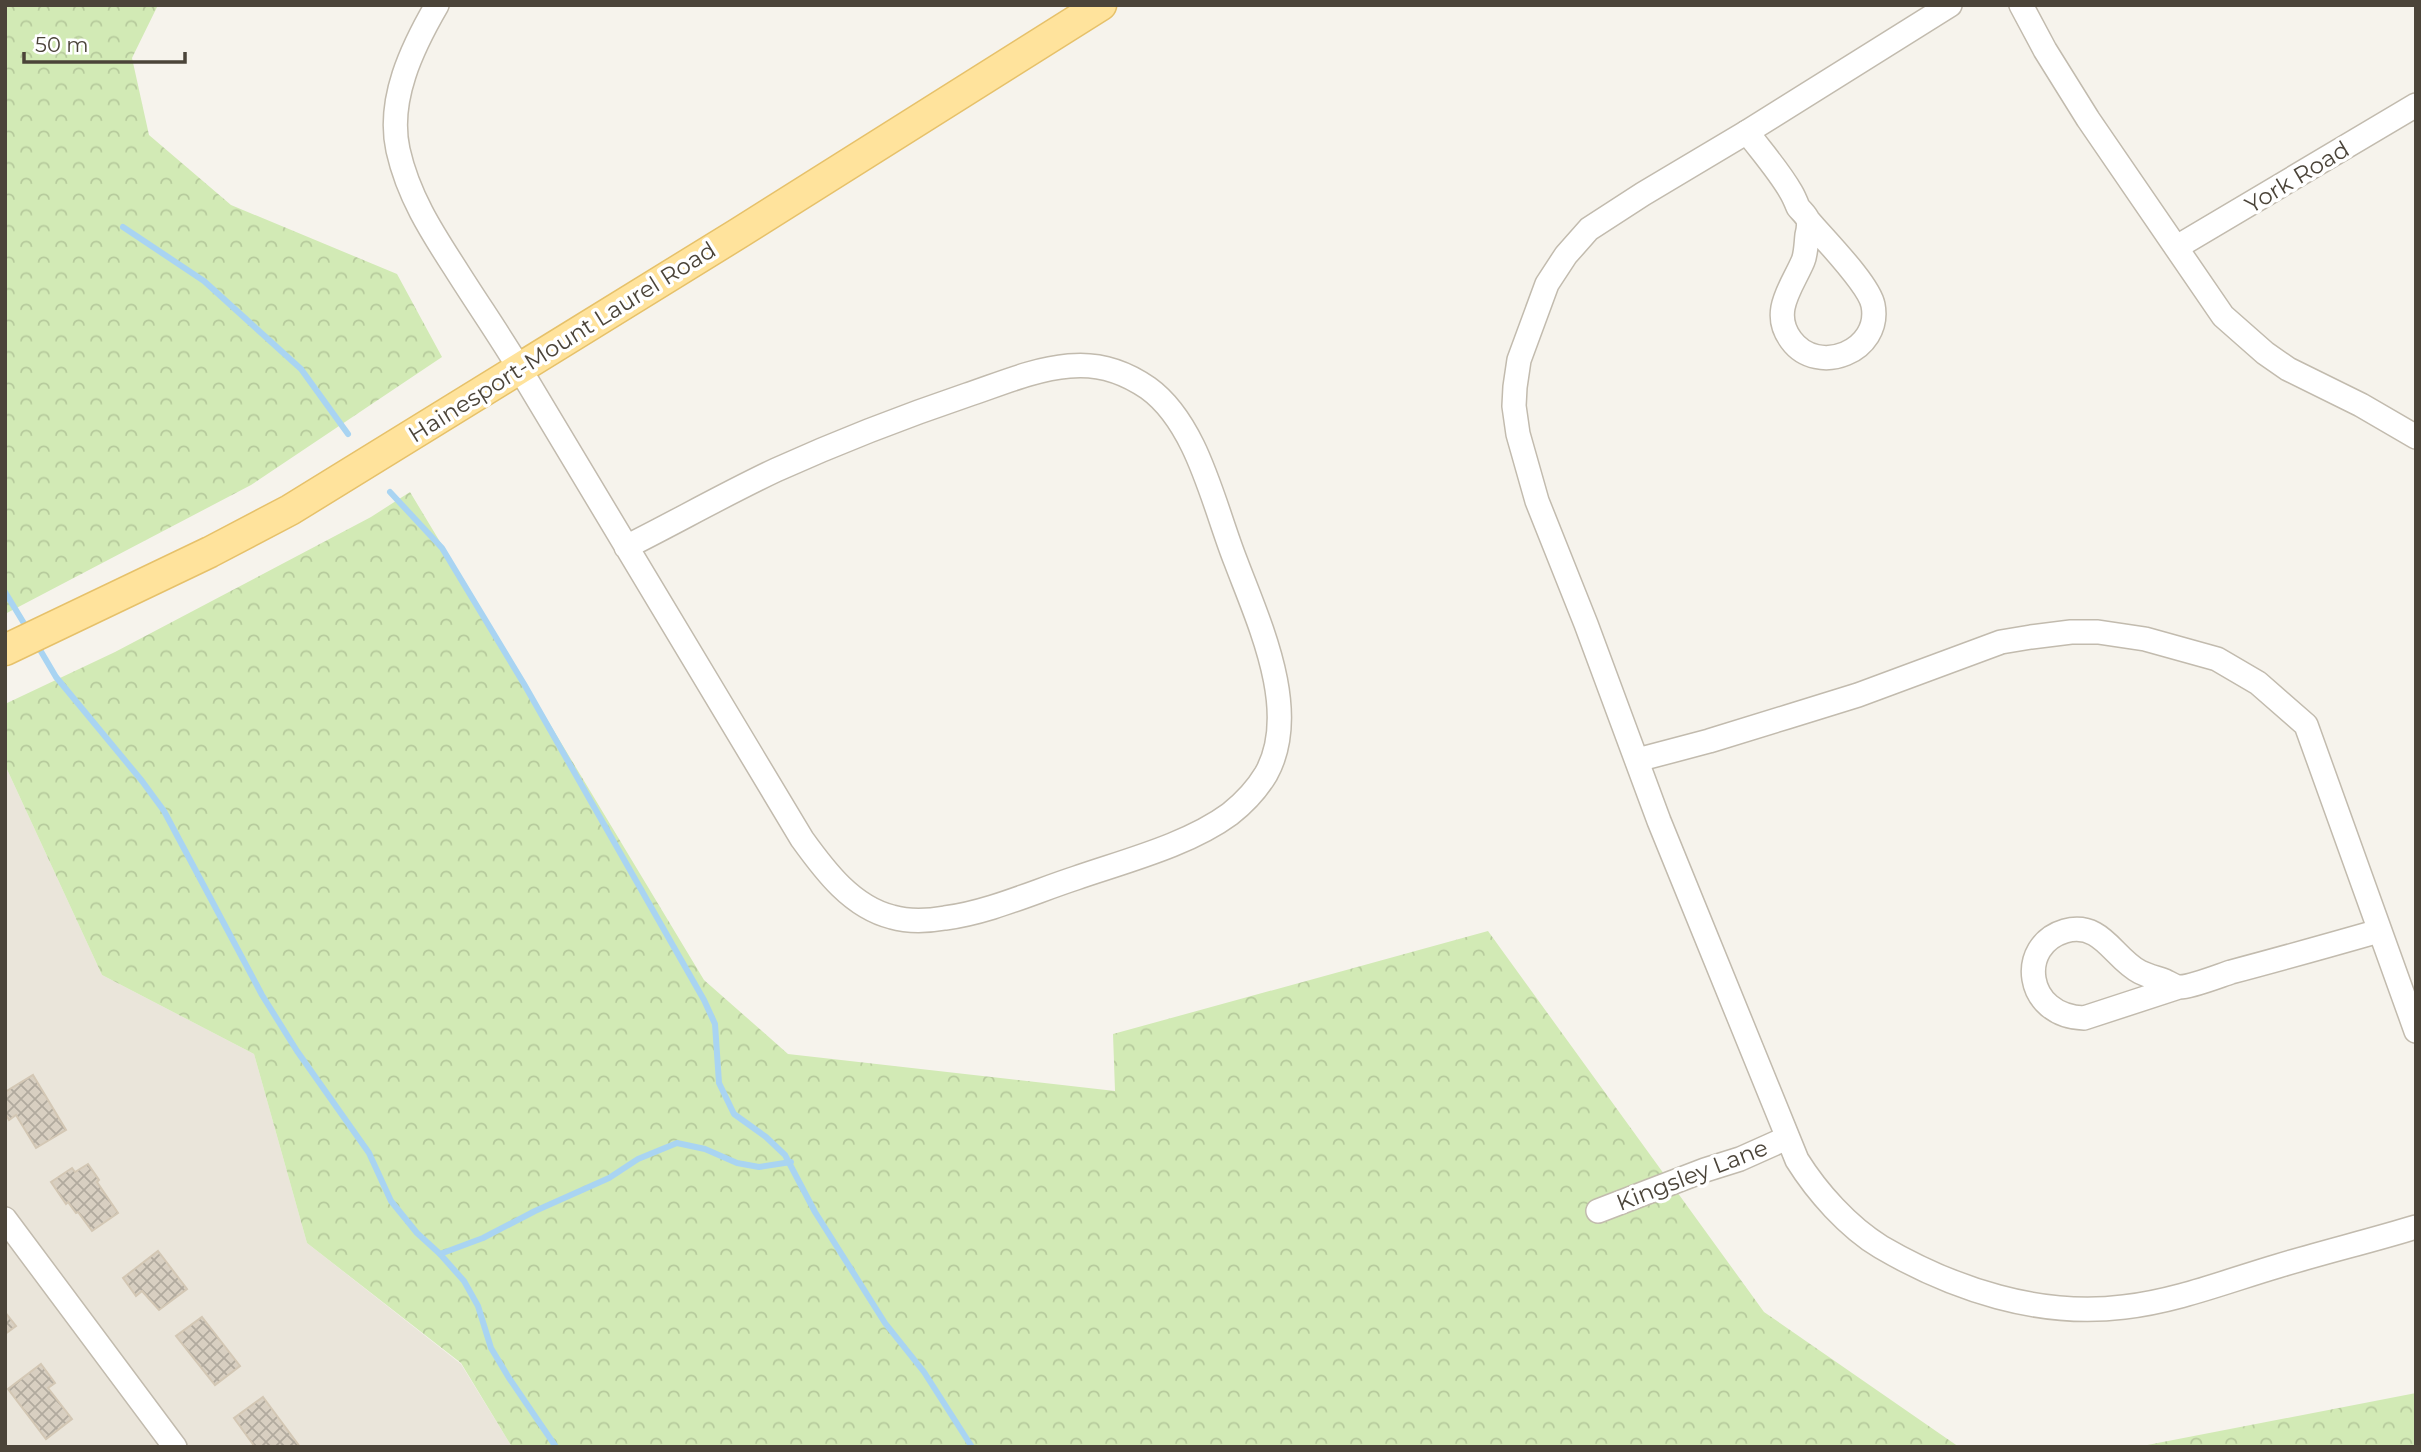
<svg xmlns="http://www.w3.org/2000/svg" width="2421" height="1452" viewBox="0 0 2421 1452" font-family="Montserrat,sans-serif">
<defs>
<pattern id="forest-crowns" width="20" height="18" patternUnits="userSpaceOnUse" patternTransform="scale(1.75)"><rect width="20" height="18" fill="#d2eab5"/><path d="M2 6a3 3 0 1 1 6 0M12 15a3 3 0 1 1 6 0" fill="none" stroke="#b6ca9c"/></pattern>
<pattern id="building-cross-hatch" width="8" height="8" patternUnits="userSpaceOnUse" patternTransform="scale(1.75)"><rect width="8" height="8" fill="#d8cfc1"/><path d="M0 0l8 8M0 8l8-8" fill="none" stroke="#b1aa9e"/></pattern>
</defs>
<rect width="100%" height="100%" fill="#f6f3ec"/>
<path fill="#eae5da" d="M5,765l97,210 152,79 53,189 154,121 51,83h-507z"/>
<g fill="url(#forest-crowns)">
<path d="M5,5h153l-26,53 17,77 82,70 166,69 45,83 -191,128 -246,129z"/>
<path d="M410,492l294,488 84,74 327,37 -2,-57 375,-103 276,381 195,135h-1447l-51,-84 -154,-120 -53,-189 -152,-79 -97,-210v-61l110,-52 256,-135z"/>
<path d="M2416,1393v54h-279z"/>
</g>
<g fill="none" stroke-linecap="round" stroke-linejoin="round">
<g stroke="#a9d4f2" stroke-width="6">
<path d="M123,227l81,54 97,88 47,65"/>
<path d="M390,492l52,56 82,136 180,316 11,24 4,59 15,31 32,23 19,18 30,57 70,111 39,49 48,75"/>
<path d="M5,592l23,38"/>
<path d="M36,643l20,34 86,104 22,30 98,184 35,56 72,102 22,48 26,32 23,21 24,27 14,25 13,42 18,30 47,69"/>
<path d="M440,1254l43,-16 52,-27 74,-33 29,-19 39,-16 28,6 32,14 22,4 32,-5"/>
</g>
</g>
<g fill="url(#building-cross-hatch)" stroke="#d3c7b4" stroke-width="2">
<path d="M33,1075l33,55 -30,18 -20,-33 -7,5 -4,-7v-21z"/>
<path d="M88,1164l11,16 -2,2 21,31 -26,18 -14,-19 -2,1 -8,-11 -2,2 -15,-22 21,-14 3,4z"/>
<path d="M158,1251l29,38 -28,21 -17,-19 -6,5 -13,-18z"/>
<path d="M5,1312l11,14 -11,8z"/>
<path d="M202,1317l38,49 -25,19 -39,-49z"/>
<path d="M41,1364l14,19 -7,5 24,31 -26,20 -38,-50z"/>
<path d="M263,1397l37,50h-45l-21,-29z"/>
</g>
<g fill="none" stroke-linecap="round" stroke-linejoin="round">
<g stroke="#c2bbae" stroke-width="26">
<g id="minor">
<path d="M437,5c-25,43 -50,95 -39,145 10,45 33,81 57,118 22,35 45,68 66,103 94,156 187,312 281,468 23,32 50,68 90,78 17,5 36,4 53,1 45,-6 88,-26 131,-40 49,-17 112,-33 154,-64 14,-11 27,-25 36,-40 35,-62 -7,-151 -30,-212 -22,-55 -38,-138 -88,-174 -23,-16 -50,-25 -79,-22 -35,3 -69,18 -102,29 -65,22 -129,47 -191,75 -51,24 -100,52 -150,77"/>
<path d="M1950,5l-203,127 -104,62 -54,35 -23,26 -19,29 -28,76 -4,27 -1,19 4,28 19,67 49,123 73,197 138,339c20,32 51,67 84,87 72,42 159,71 243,60 53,-6 103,-26 154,-41 46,-14 92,-25 138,-39"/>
<path d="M2021,5l24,45 43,69 135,197 42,37 23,16 73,36 55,32"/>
<path d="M1747,132c15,20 32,39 44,60 3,5 5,10 7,15 3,4 8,8 10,13 1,4 0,11 -1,15 -1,9 -1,19 -4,26 -11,26 -33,51 -12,79 27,37 91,11 82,-35 -4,-21 -49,-66 -64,-84"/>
<path d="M2177,247l239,-142"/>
<path d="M1637,760l72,-19 78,-24 71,-22 143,-53 30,-5 40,-5h27l47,7 72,20 41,24 48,42 110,306"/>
<path d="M2179,987l-95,31c-60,-2 -67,-73 -19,-87 37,-10 48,27 75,41 8,4 17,6 25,9 4,2 10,6 15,6 11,0 39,-11 51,-15 49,-13 99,-27 148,-41"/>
<path d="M1598,1211l107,-41 35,-11 47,-21"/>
<path d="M5,1219l170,228"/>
</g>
</g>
<g stroke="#e6c16a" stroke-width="33">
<path id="major" d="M5,650l205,-98 80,-42 449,-277 362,-228"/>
</g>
<use href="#minor" stroke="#fff" stroke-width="23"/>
<use href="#major" stroke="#ffe39c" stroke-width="30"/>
</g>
<g text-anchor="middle" stroke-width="7" stroke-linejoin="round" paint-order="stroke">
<g font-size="23" fill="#4b4439" stroke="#fff">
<text transform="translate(2297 177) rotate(-31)" y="8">York Road</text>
<text transform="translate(562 342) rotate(-32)" y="8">Hainesport-Mount Laurel Road</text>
<text transform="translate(1692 1175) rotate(-21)" y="8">Kingsley Lane</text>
</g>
</g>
<rect width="2421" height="1452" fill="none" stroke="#4b4439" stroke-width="14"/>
<path d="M24 52v10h161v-10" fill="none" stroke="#4b4439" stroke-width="3.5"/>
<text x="35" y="52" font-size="21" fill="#4b4439" stroke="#ffffff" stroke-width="5" paint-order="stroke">50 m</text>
</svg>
